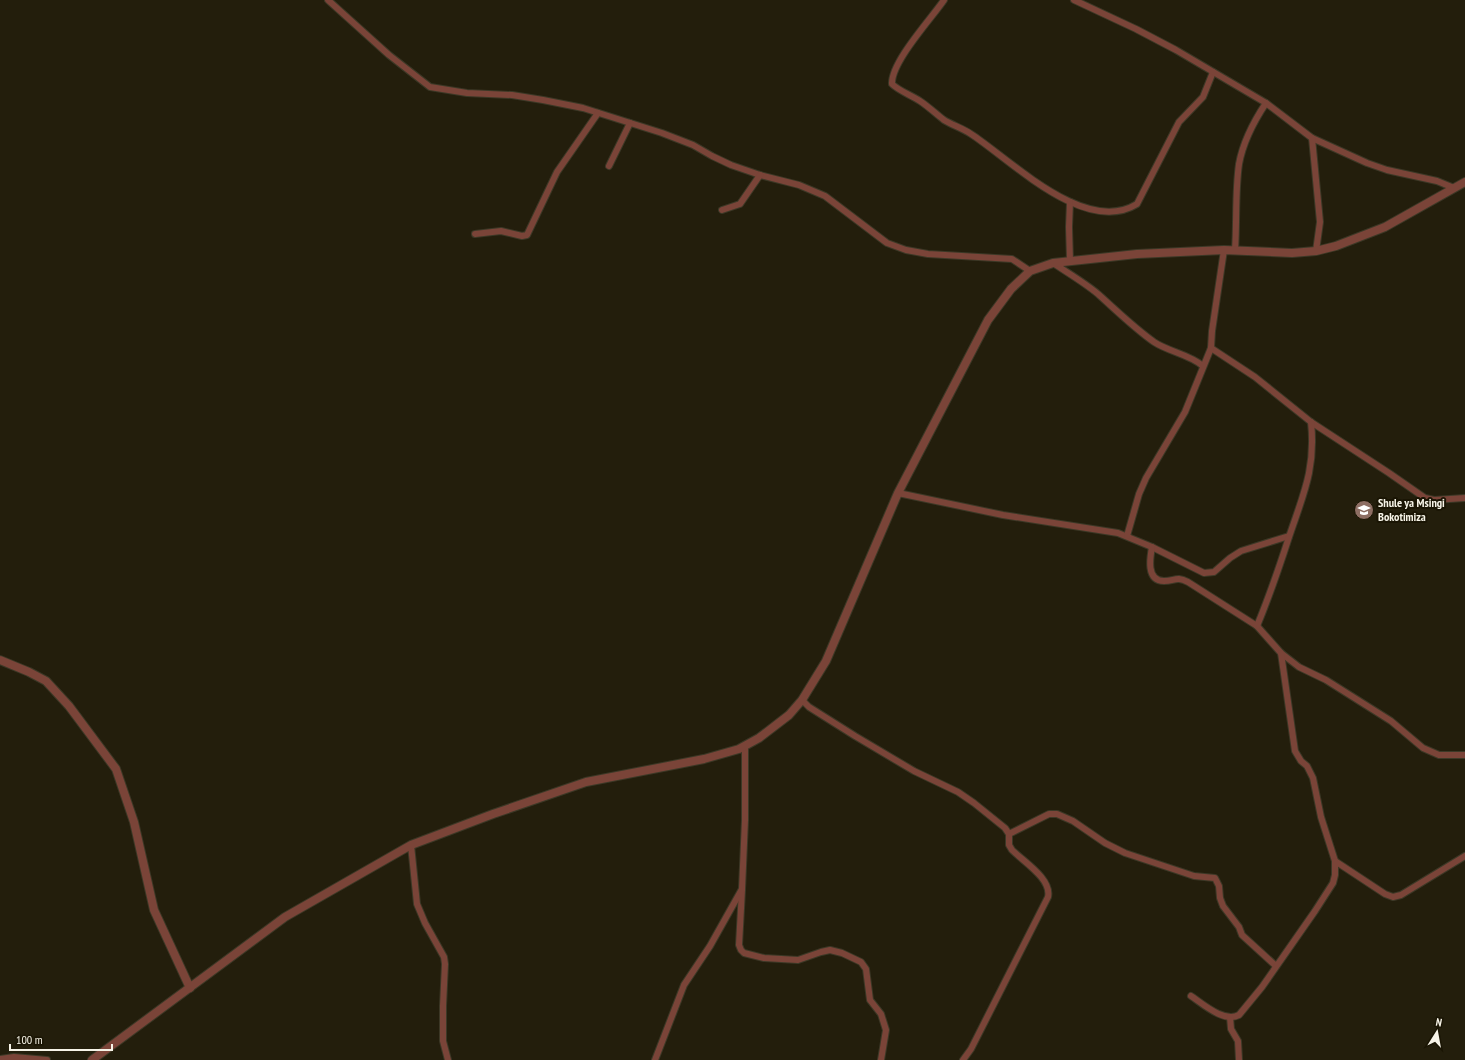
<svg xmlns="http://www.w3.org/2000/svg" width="1465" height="1060" viewBox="0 0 1465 1060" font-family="'PT Sans Narrow',sans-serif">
<rect width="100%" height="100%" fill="#231e0c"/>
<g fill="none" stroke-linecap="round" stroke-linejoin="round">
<g stroke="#3c3826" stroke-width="8">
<g id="minor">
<path d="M328,0l61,55 41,32 37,6 45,2 31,5 40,8 79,25 31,12 19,11 19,9 29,10 39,10 26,11 62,47 19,7 22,4 84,5 18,12"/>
<path d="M944,0c-13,19 -53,62 -52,84 7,7 19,11 28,17 9,6 16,13 24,19 8,5 18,8 27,14 40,26 114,102 166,70l42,-82 24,-25 10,-25"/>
<path d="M1074,0l62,29 40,21 90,53 46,35 55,25 20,7 50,11 17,7"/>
<path d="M1312,138l8,84 -4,29"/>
<path d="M609,166l21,-43"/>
<path d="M1070,202l-1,25 1,34"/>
<path d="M722,210l18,-6 20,-29"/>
<path d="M475,234l26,-3 21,5 5,-1 30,-63 41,-59"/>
<path d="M1235,250c2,-28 0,-58 4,-86 4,-22 15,-43 27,-61"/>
<path d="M1053,263c15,10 32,20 45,31 19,17 35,33 56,48 15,10 35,12 49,24"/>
<path d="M1211,348l44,29 56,45 78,51 36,25 9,2 31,-2"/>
<path d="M898,493l105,22 115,18 34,14 52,26 10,-1 16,-14 11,-7 48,-15"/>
<path d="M1127,536l12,-42 7,-16 39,-66 26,-64 1,-17 12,-81"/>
<path d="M1152,547c-2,11 -6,34 12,34 11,0 12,-5 24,1l69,44 24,27 18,14 27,13 65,41 32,27 16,7h26"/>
<path d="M1257,626c12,-29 22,-58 32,-89 14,-42 27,-68 22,-115"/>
<path d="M1281,653l14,98 6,10 6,5 6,12 8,39 14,44 50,33 8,3 8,-2 64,-39"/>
<path d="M802,700l7,7 46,29 59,35 44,21 16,11 31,25 4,6v11l3,5c12,12 40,29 36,47l-77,152 -8,11"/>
<path d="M1009,834l40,-20h8l16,7 32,22 20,10 69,23 21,2 4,8 1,12 3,8 16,21 3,8 34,31"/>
<path d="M411,845l6,59 8,19 19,34 1,7 -2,42v35l5,19"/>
<path d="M742,890l-3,55 2,5 3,3 20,5 34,2 23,-8 9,-2 12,3 19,9 5,7 4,31 11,14 5,16 -5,30"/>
<path d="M1191,996c12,8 33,27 48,19l23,-28 53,-76 18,-28 2,-8v-14"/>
<path d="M1230,1017l1,12 7,12 1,19"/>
<path d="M0,1059l14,-2 33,3"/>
<path d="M655,1060l29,-75 26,-39 32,-57 3,-69v-74"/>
</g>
</g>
<g stroke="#3c3826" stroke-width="10">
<g id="tertiary">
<path d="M0,660l29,12 17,9 23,25 47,63 18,53 20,88 36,78"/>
<path d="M92,1060l193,-143 126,-72 82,-31 93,-32 118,-23 35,-10 20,-11 30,-23 13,-15 24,-39 72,-168 90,-173 23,-31 19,-18 23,-8 84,-9 87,-4 68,3 24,-2 20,-5 49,-19 80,-45"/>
</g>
</g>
<use href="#minor" stroke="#7a4438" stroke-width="6"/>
<use href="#tertiary" stroke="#7a4438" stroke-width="8"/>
</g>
<defs>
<g id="school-disc" transform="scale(1)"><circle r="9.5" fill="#8d6e63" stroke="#1a1504"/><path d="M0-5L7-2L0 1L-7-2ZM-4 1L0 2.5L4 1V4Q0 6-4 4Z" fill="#fff"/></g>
</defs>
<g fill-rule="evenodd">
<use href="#school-disc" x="1364" y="510"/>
</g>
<g text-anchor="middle" stroke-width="4" stroke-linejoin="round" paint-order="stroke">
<g font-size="12" font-weight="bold" fill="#f7f4e8" stroke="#1a1504" text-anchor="start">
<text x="1378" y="507">Shule ya Msingi<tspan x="1378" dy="14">Bokotimiza</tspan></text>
</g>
</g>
<g transform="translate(1437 1032) rotate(11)" stroke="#1a1504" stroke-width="3" paint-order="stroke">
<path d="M0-3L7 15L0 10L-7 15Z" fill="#f7f4e8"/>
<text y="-6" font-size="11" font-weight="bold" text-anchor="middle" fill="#f7f4e8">N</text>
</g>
<path d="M10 1044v6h102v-6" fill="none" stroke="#f7f4e8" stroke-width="2"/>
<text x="16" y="1044" font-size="12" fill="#f7f4e8" stroke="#1a1504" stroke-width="3" paint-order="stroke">100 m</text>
</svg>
